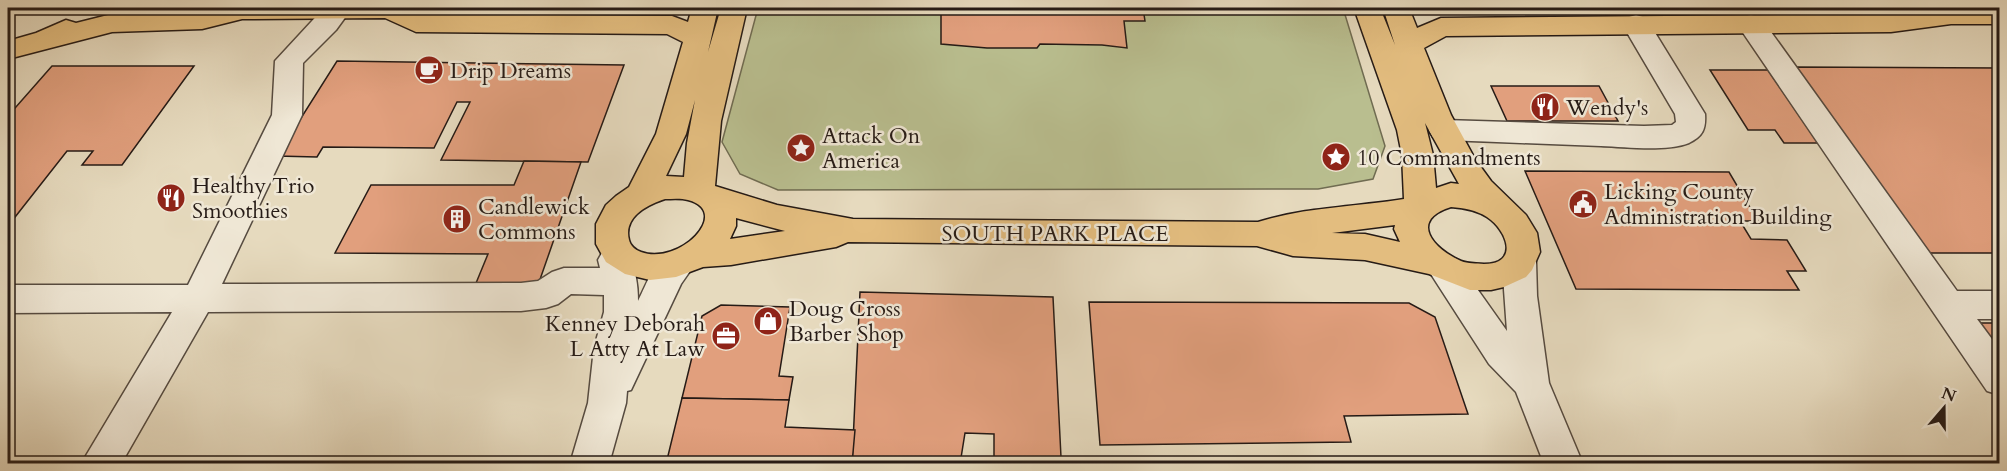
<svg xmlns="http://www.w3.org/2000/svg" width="2007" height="471" viewBox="0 0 2007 471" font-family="Cardo,serif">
<rect width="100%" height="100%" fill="#e6dabe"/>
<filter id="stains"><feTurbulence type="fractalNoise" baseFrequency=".00333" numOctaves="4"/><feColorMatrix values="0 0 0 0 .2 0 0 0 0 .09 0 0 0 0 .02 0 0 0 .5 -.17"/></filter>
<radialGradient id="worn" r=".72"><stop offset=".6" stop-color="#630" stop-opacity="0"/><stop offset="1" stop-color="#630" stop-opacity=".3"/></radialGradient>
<path fill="#b9be8f" stroke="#706c52" stroke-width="1.5" d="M758,8h585l42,138 -12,33 -55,10 -540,1 -38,-16 -18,-32z"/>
<g fill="#e19f7d" stroke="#261b16" stroke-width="1.5">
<path d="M919,8h224l2,13h-21l3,27 -25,-3 -62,-1 -3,4h-50l-46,-4v-30l-22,-3z"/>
<path d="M337,61l287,4 -36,97 -147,-2 29,-58h-13l-23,46 -111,-1 -6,10 -40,-1z"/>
<path d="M52,66h142l-72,99h-40l11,-14h-26l-59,75v-110z"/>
<path d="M1794,67l206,1v185h-75z"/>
<path d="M1710,70h58l50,73h-34l-9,-13h-27z"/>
<path d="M1491,86h108l19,35h-111z"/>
<path d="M524,161l57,1 -44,126h-63l14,-34 -153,-1 36,-68h143z"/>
<path d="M1525,171l204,1 29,49h-18l11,18 36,1 19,31h-19l12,19 -223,-1z"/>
<path d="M860,292l193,5 8,160 -67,3v-26l-29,-1 -5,31h-108z"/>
<path d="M1089,302l320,1 26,14 33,97 -124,2 7,26 -251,3z"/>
<path d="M721,305l69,2 -11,69 14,1 -4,23 -107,-2 20,-82z"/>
<path d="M1979,323h21v29z"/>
<path d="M682,398l107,2 -4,27 70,3 -3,34h-186z"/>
<path d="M1973,460l2,4h-325l-1,-3z"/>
</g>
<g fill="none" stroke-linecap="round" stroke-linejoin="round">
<g stroke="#564b40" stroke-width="3">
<g id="minor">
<path d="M324,8h28l-16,22 -33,33 -1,52 -80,169 299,-1 17,-2 14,-9 12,-4h36l-2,-8 5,-9 12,-4 12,4c8,15 11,33 11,50 12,-23 20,-56 52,-46l5,9 -14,20 -50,106 -4,1 -1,12 -17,61h-39l18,-61 6,-55 10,-36v-17l-33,-1 -13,10 -12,4 -25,3 -313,1 -87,152h-40l91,-152 -164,1v-28h180l84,-170 3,-54z"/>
<path d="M1636,15l10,3 59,96c1,15 -2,22 -16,29 -23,9 -63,4 -88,3 -52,-2 -105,-4 -157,-6l-11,-3 -4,-7 4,-7 11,-3 200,6 28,-1 4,-3 -1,-8 -53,-90 4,-6z"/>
<path d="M1751,15l10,3 196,273h43v28h-23l23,31v45l-13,-4 -250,-367 4,-6z"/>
<path d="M1519,249l12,4 5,9 1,34 12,87 34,81h-39l-28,-72 -27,-28 -62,-96 5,-9 12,-4 12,4 51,72 -5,-69 5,-9z"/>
</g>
</g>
<g stroke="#261b16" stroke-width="3">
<path id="major" d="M220,8h189l11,6 252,2 16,6 4,-14h26l-10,44 13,-44h26l-26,113 -6,65 62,19 76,14 405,3c47,-15 97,-15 146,-23l-2,-44 -5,-25 -43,-122h26l15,37 -12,-37h26l8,20 24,-10 450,-4 52,-6h57v16h-49l-60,8 -445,4 -22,12 27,67 24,44 16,22 35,34 11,18 3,19 -8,18 -6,7 -22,10 -13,3h-21l-41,-16 -64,-14 -72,-4 -36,-10 -409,-4 -12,5 -105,18 -28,2 -27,10 -26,3 -25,-6 -19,-12 -10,-18v-20l10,-19 10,-9 13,-9 27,-53 27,-92 -16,-8 -251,-2 -31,-14 -143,1 -40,10 -90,3 -104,27v-18l28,-8 30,-13 10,3 36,-9 90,-3zM695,100l-8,43 -3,34 -18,-1 20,-42zM1425,123l34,61 -8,-1 -15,5 -3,-33zM665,199c7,0 16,-1 23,1 45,12 -9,66 -47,52 -6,-2 -11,-7 -12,-12 -6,-23 18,-35 36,-41zM1451,207c13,1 25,3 36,10 20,13 33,47 -3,47 -8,-1 -16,0 -23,-3 -29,-13 -52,-41 -10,-54zM736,218l49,13 -55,8 6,-13zM1395,225l-1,4 6,13 -35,-8 -33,-1z"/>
</g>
<use href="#minor" fill="#efe7d5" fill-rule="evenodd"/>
<use href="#major" fill="#e3bd7f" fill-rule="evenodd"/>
</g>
<defs>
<g id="cafe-disc" transform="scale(1.5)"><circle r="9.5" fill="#8f2418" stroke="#efe7d5"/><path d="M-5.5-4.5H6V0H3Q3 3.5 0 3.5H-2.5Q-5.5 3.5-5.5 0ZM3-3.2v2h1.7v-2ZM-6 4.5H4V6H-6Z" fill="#fff"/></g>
<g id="restaurant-disc" transform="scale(1.5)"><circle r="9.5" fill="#8f2418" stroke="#efe7d5"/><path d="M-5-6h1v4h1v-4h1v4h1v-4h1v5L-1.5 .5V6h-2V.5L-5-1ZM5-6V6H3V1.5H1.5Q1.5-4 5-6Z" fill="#fff"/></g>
<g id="sight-disc" transform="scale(1.5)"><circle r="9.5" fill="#8f2418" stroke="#efe7d5"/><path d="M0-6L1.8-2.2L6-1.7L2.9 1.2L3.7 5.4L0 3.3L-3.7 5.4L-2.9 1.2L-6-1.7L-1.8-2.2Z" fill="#fff"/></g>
<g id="civic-disc" transform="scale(1.5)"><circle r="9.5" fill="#8f2418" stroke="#efe7d5"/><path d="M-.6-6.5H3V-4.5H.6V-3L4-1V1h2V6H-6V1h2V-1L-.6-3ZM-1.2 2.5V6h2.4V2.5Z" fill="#fff"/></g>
<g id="building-disc" transform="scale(1.5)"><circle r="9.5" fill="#8f2418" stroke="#efe7d5"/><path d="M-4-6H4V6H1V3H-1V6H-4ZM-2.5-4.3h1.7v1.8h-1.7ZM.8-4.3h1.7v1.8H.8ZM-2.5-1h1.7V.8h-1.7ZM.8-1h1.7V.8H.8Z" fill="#fff"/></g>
<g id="shop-disc" transform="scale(1.5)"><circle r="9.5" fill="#8f2418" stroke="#efe7d5"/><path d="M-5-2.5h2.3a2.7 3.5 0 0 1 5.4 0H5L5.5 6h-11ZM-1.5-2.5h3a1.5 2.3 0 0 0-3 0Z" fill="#fff"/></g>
<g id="office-disc" transform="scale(1.5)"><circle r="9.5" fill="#8f2418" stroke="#efe7d5"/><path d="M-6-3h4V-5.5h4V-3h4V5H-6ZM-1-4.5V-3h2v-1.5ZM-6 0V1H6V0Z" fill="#fff"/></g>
</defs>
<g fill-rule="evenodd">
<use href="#cafe-disc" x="429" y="70"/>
<use href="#restaurant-disc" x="1545" y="107"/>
<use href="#sight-disc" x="801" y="148"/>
<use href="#sight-disc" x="1336" y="157"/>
<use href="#restaurant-disc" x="171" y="198"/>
<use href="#civic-disc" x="1583" y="204"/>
<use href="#building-disc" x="457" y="219"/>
<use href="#shop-disc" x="768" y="321"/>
<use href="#office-disc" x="726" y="336"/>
</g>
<g text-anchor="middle" stroke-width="5" stroke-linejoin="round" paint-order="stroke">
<g font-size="22" fill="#261b16" stroke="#efe7d5" text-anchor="start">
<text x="450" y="78">Drip Dreams</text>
<text x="1566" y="115">Wendy's</text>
<text x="822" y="143">Attack On<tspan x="822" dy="25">America</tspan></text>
<text x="1357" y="165">10 Commandments</text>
<text x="192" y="193">Healthy Trio<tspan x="192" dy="25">Smoothies</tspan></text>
<text x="1604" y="199">Licking County<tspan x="1604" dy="25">Administration Building</tspan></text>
<text x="478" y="214">Candlewick<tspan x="478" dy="25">Commons</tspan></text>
<text x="789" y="316">Doug Cross<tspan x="789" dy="25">Barber Shop</tspan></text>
<text x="705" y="331" text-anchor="end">Kenney Deborah<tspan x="705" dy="25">L Atty At Law</tspan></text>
</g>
<g font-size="22" fill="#261b16" stroke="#efe7d5">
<text x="1055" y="241">SOUTH PARK PLACE</text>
</g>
</g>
<rect width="2007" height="471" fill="none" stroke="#e6dabe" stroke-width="30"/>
<rect x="9" y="9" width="1989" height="453" fill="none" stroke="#261b16" stroke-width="3"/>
<rect x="15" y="15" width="1977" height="441" fill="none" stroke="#261b16" stroke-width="1.5"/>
<g transform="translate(1944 408) rotate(20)" stroke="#efe7d5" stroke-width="4.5" paint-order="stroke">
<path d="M0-4.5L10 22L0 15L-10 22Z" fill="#261b16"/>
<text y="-9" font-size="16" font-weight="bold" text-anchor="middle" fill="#261b16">N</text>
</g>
<rect width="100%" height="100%" filter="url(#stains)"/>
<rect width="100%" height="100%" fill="url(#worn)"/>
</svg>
